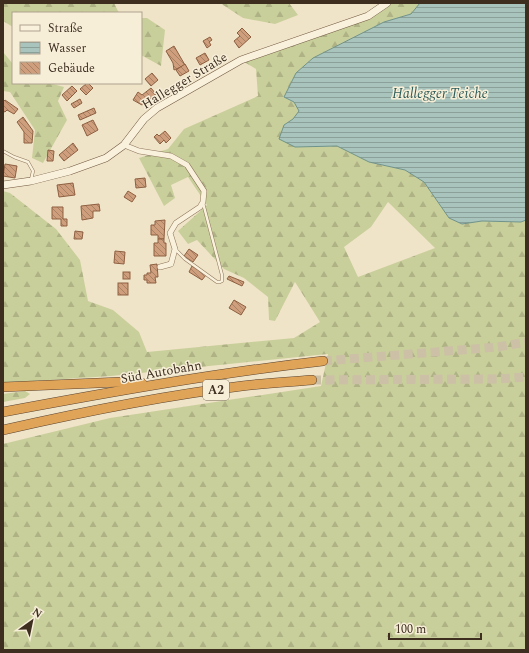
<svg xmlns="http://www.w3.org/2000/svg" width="529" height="653" viewBox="0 0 529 653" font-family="Spectral,serif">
<defs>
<pattern id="forest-firs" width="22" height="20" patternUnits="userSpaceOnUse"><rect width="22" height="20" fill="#c9cf9b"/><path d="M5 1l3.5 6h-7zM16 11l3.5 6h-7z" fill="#aeb285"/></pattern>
<pattern id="water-rules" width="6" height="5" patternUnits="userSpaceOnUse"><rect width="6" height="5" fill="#a9c4bc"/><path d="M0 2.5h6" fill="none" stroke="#8ba098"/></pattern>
<pattern id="building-back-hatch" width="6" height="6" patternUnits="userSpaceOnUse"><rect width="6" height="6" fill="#cf9f7d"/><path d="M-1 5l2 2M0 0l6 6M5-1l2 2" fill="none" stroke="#a98266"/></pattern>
</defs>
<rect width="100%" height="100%" fill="#f0e4c8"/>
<g fill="url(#forest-firs)" fill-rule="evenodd">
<path d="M3,3h111l5,10h-106v14l-10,-6z"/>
<path d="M220,3h69l9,12 -23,9 -32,-6z"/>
<path d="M387,3h33l-9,11 -27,8 -71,36 -17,15 -12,24 10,5 5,9 -6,8 -9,6 11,22 42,-1 32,16 36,8 19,12 25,36 13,6 20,-3 39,1 5,-2v430h-523v-206l107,-26 211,-32 7,-32 -217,22 -108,7v-192l7,2 46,36 24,31 8,41 25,9 26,22 8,20 147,-14 26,-16 -25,-40 -20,39 -6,-1 -1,-23 -24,-19 -20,-9 -27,-29 -9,4 -10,-13 29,-26 -19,-28 -17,8 4,13 -11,8 -25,-48 29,-9 16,-20 74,-33 -2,-27 -15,-9 127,-44zM388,202l47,46 -77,29 -14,-30 27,-20z"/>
<path d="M141,18h6l18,12 -4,36 -20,-11z"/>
<path d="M3,52l10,12v19h36l15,4 -6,14 9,19 -24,43 -11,-5 3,-28 -25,-38 -7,-1z"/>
<path d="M25,391l5,3 -5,4 -22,4v-8z"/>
</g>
<path fill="url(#water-rules)" stroke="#6f938a" d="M420,3h106v217l-5,2 -39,-1 -20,3 -13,-6 -25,-36 -19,-12 -36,-8 -32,-16 -42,1 -16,-8 5,-14 9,-6 6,-8 -5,-9 -10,-5 12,-24 17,-15 71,-36 27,-8z"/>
<g fill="url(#building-back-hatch)" stroke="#8d5f41">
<path d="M242,28l9,9 -12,11 -5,-7 6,-5 -3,-3z"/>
<path d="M210,37l2,3 -3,2 2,3 -4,3 -4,-7z"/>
<path d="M174,46l11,19 -11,5 -1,-7 -7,-12z"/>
<path d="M205,53l4,7 -9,5 -4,-7z"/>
<path d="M185,64l4,7 -9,5 -4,-6z"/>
<path d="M152,73l6,7 -7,6 -6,-7z"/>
<path d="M87,83h1l5,5 -7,7 -6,-6z"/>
<path d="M72,86l5,5 -10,10 -5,-6z"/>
<path d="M151,88l5,6 -14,11 -9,-5 5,-8 4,3z"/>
<path d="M80,99l2,4 -8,5 -3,-4z"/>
<path d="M5,100l13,9 -4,5 -7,-4 -2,2 -2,-1v-9z"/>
<path d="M94,108l2,5 -16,7 -2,-5z"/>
<path d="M23,117l10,14 -1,12h-8v-11l-7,-10z"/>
<path d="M93,120l5,10 -11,6 -5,-11z"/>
<path d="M165,131l6,7 -5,5 -2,-3 -4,4 -6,-7 3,-3 2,2z"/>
<path d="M73,143l5,7 -14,11 -5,-6z"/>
<path d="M48,150l6,1 -1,10h-6z"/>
<path d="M5,164l12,2 -2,12 -12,-2z"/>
<path d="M145,178l1,9 -10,1 -1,-9z"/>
<path d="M73,183l2,12 -16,2 -2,-12z"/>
<path d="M128,191l8,5 -4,6 -8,-5z"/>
<path d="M99,204l1,7h-7v7l-11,2 -1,-14z"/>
<path d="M52,207h11v12h4v7h-6v-7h-9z"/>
<path d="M165,220l-1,19h-6v-4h-7v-10h4v-4z"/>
<path d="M75,231l8,1 -1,7h-8z"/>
<path d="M158,239h6v4h2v13h-12v-13h4z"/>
<path d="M189,249l9,6 -5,7 -9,-6z"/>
<path d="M115,251l10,1 -1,12 -10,-1z"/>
<path d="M157,264l1,13h-3l1,6h-9v-3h-3v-5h3v-2h4l-1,-8z"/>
<path d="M192,266l14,9 -4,5 -13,-8z"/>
<rect x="123" y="272" width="7" height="7"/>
<path d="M229,276l15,6 -2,4 -15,-7z"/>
<rect x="118" y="283" width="10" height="12"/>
<path d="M234,300l12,7 -5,8 -12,-7z"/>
</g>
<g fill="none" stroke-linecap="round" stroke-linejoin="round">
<g stroke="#ccc0a6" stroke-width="9" stroke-dasharray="9 4.5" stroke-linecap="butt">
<path d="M323,361l175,-14 28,-5"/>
<path d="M312,380l187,-1 27,-2"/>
</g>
<g stroke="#8d765c" stroke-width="3.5">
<g id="lane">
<path d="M3,151l11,6 14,5 5,9 -2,9"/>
<path d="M176,250l9,9 32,23h3l2,-1v-6l-19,-72"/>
</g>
</g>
<g stroke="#8d765c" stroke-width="6">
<path id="street" d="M124,145l15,6 32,5 16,9 17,26 -1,11 -3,5 -24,16 -6,10 5,16 -4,15 -11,3"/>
</g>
<g stroke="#6f573f" stroke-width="8">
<path id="secondary" d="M3,185l28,-4 39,-10 36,-13 18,-13 20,-26 13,-11 84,-48 127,-44 19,-13"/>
</g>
<g stroke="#5b4430" stroke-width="10">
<g id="highway">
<path d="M3,387l118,-5 21,1"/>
<path d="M3,412c107,-20 213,-39 320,-51"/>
<path d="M3,430c79,-18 158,-34 239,-44 23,-3 46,-4 70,-6"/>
</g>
</g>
<use href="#lane" stroke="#faf1dc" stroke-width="2.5"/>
<use href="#street" stroke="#faf1dc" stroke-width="5"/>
<use href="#secondary" stroke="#faf1dc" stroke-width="7"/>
<use href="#highway" stroke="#e0a458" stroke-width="9"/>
</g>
<g text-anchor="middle" stroke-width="3" stroke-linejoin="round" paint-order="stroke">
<rect fill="#f7eed8" stroke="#756857" stroke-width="1" x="203" y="380" width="26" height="20" rx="3"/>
<g font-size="12" font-weight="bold" fill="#3d2e20">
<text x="216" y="394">A2</text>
</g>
<g font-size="13" fill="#3d2e20" stroke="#f7eed8">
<text transform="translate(184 80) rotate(-31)" y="5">Hallegger Straße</text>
<text transform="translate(161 371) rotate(-10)" y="5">Süd Autobahn</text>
</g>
<g font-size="14" font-style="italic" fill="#2f5d5a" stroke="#f7eed8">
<text x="440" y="98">Hallegger Teiche</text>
</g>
</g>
<rect width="529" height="653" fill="none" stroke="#3d2e20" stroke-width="8"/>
<rect x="12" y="12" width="130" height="72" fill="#f7eed8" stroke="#ada18e"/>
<rect x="20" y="25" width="20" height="6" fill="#faf1dc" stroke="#ada18e"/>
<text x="48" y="32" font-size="12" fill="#3d2e20">Straße</text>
<rect x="20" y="42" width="20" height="12" fill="url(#water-rules)" stroke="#ada18e"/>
<text x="48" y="52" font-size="12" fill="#3d2e20">Wasser</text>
<rect x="20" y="62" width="20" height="12" fill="url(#building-back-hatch)" stroke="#ada18e"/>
<text x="48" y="72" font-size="12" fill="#3d2e20">Gebäude</text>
<g transform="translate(32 621) rotate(33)" stroke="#f7eed8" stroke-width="3" paint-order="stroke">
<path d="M0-3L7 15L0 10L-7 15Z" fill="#3d2e20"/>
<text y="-6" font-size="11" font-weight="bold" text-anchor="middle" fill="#3d2e20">N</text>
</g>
<path d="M389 633v6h92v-6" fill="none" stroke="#3d2e20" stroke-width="2"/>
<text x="395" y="633" font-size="12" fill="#3d2e20" stroke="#f7eed8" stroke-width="3" paint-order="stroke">100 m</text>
</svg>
